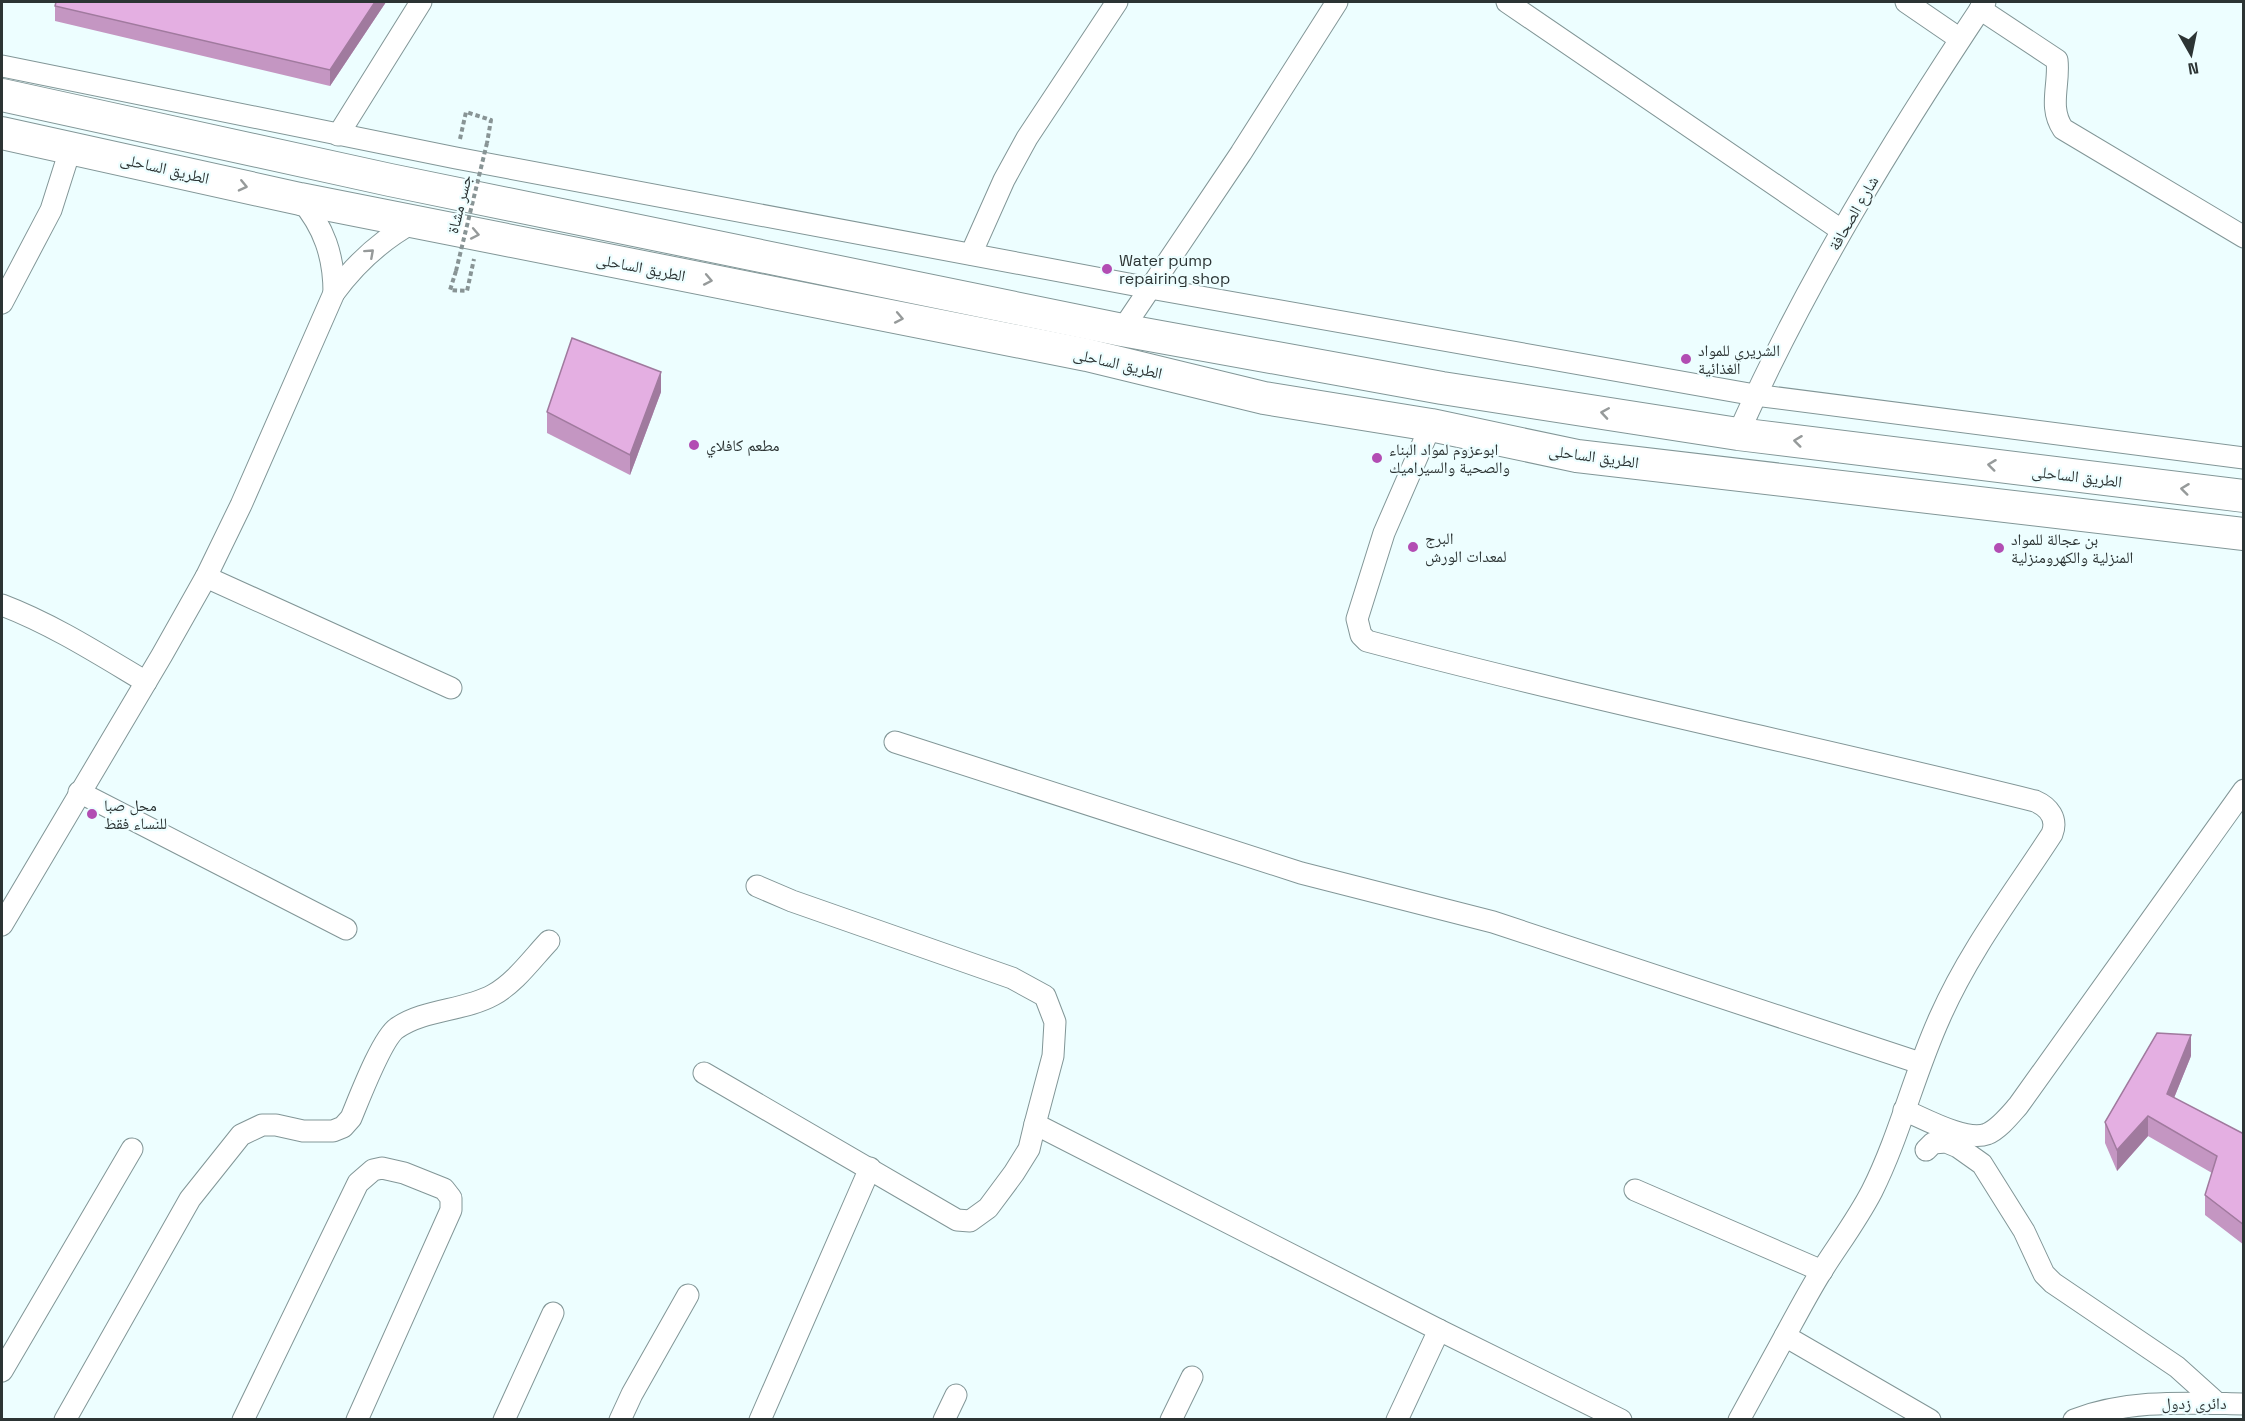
<svg xmlns="http://www.w3.org/2000/svg" width="2245" height="1421" viewBox="0 0 2245 1421" font-family="'Space Grotesk','Noto Naskh Arabic',sans-serif">
<rect width="100%" height="100%" fill="#edfeff"/>
<g fill="none" stroke-linecap="round" stroke-linejoin="round">
<g stroke="#829697" stroke-width="23">
<g id="minor">
<path d="M1507,2l334,228"/>
<path d="M1906,2l54,37"/>
<path d="M1980,9l77,51c3,24 -9,47 6,69l181,108"/>
<path d="M2,66l454,92 694,130 605,107 489,63"/>
<path d="M338,135l83,-133"/>
<path d="M300,199c24,28 34,57 34,94"/>
<path d="M971,254l33,-74 23,-42 90,-136"/>
<path d="M2,303l49,-93 20,-63"/>
<path d="M1122,330l119,-177 96,-151"/>
<path d="M1431,425l-47,108 -27,86 4,16 6,6c221,59 446,105 668,160 14,6 23,18 17,33 -39,60 -83,117 -112,183 -26,57 -40,118 -68,174 -15,29 -34,54 -51,81 -13,21 -24,42 -36,64l145,84"/>
<path d="M1738,434c68,-152 155,-294 247,-432"/>
<path d="M206,577l245,111"/>
<path d="M2,605c50,19 97,49 144,77"/>
<path d="M895,742l406,131 192,49 427,141"/>
<path d="M79,792l267,137"/>
<path d="M757,886l35,15 220,77 33,18 10,26 -2,34 -18,68 404,206 182,90"/>
<path d="M2,925l160,-270 44,-78 35,-72 93,-212c22,-30 47,-53 80,-71"/>
<path d="M704,1073l253,147 13,1 18,-13 26,-35 15,-24 6,-25"/>
<path d="M1904,1110c21,9 62,32 83,24 12,-5 23,-19 31,-28l226,-316"/>
<path d="M1926,1150l7,-7 13,-1 12,5 24,17 42,67 20,43 9,9 124,84 40,36"/>
<path d="M1635,1190l187,81"/>
<path d="M2,1371l130,-222"/>
<path d="M65,1420l125,-221 51,-64 21,-10h14l27,6h30l10,-4 8,-9c8,-19 31,-80 46,-90 27,-19 67,-17 96,-33 22,-12 39,-36 56,-54"/>
<path d="M243,1420l115,-237 15,-13 9,-2 22,5 40,16 7,9v12l-94,210"/>
<path d="M504,1420l49,-107"/>
<path d="M620,1420l12,-26 56,-99"/>
<path d="M760,1420l110,-252"/>
<path d="M944,1420l12,-25"/>
<path d="M1171,1420l21,-43"/>
<path d="M1397,1420l42,-90"/>
<path d="M1739,1420l46,-84"/>
<path d="M2074,1420c54,-21 113,-17 170,-16"/>
</g>
</g>
<g stroke="#829697" stroke-width="34">
<g id="highway">
<path d="M2,95l388,85 732,150 320,58 296,46 506,62"/>
<path d="M2,133l298,66 787,156 177,43 167,27 146,31 667,78"/>
</g>
</g>
<g stroke="#889495" stroke-width="4" stroke-dasharray="4.5 3" stroke-linecap="butt">
<path d="M460,139l6,-27 25,8 -4,23"/>
<path d="M456,271l-6,19 17,1 7,-32"/>
</g>
<use href="#minor" stroke="#fff" stroke-width="21"/>
<use href="#highway" stroke="#fff" stroke-width="32"/>
<path stroke="#889495" stroke-width="4" stroke-dasharray="4.5 3" stroke-linecap="butt" d="M456,271l31,-128"/>
</g>
<g fill="#c496c2">
<path d="M386,2l-56,84 -275,-65v-15z"/>
<path d="M661,392l-31,83 -83,-42v-21z"/>
<path d="M2191,1056l-17,42 70,36v111l-39,-30v-20l7,-22 -64,-37 -31,35 -12,-28v-21z"/>
</g>
<g fill="#a07a9e">
<path d="M375,2h11l-56,84v-16z"/>
<path d="M661,372v20l-31,83v-20z"/>
<path d="M2191,1035v21l-24,59v-21z"/>
<path d="M2148,1116v20l-31,35v-21z"/>
</g>
<g fill="#e4afe2" stroke="#a07a9e" stroke-width="1.5">
<path d="M56,2h319l-45,68 -275,-64z"/>
<path d="M572,338l89,34 -31,83 -83,-43z"/>
<path d="M2157,1033l34,2 -24,59 77,40v91l-39,-30 12,-39 -69,-40 -31,34 -12,-28z"/>
</g>
<defs><path id="oneway-chevron" d="M-2-3.5L2.5 0L-2 3.5" fill="none" stroke-width="1.6" stroke-linecap="round" stroke-linejoin="round" transform="scale(1.5)"/></defs>
<g stroke="#969a9a">
<use href="#oneway-chevron" transform="translate(243 186) rotate(13)"/>
<use href="#oneway-chevron" transform="translate(475 234) rotate(11)"/>
<use href="#oneway-chevron" transform="translate(370 253) rotate(-42)"/>
<use href="#oneway-chevron" transform="translate(708 280) rotate(11)"/>
<use href="#oneway-chevron" transform="translate(899 318) rotate(11)"/>
<use href="#oneway-chevron" transform="translate(1605 413) rotate(-171)"/>
<use href="#oneway-chevron" transform="translate(1798 441) rotate(-173)"/>
<use href="#oneway-chevron" transform="translate(1992 465) rotate(-173)"/>
<use href="#oneway-chevron" transform="translate(2185 489) rotate(-173)"/>
</g>
<g fill="#b24db3" stroke="#edfeff" stroke-width="2">
<circle cx="1107" cy="269" r="6"/>
<circle cx="1686" cy="359" r="6"/>
<circle cx="694" cy="445" r="6"/>
<circle cx="1377" cy="458" r="6"/>
<circle cx="1413" cy="547" r="6"/>
<circle cx="1999" cy="548" r="6"/>
<circle cx="92" cy="814" r="6"/>
</g>
<g text-anchor="middle" stroke-width="4.5" stroke-linejoin="round" paint-order="stroke">
<g font-size="16" fill="#2c3434" stroke="#edfeff">
<text transform="translate(165 168) rotate(13)" y="6">الطريق الساحلى</text>
<text transform="translate(459 204) rotate(-76)" y="6">جسر مشاة</text>
<text transform="translate(1853 213) rotate(-60)" y="6">شارع الصحافة</text>
<text transform="translate(641 267) rotate(11)" y="6">الطريق الساحلى</text>
<text transform="translate(1118 363) rotate(13)" y="6">الطريق الساحلى</text>
<text transform="translate(1594 456) rotate(8)" y="6">الطريق الساحلى</text>
<text transform="translate(2077 476) rotate(7)" y="6">الطريق الساحلى</text>
<text x="2194" y="1409">دائرى زدول</text>
</g>
<g font-size="16" fill="#2c3434" stroke="#edfeff" text-anchor="start">
<text x="1119" y="266">Water pump<tspan x="1119" dy="18">repairing shop</tspan></text>
<text x="1698" y="356">الشريري للمواد<tspan x="1698" dy="18">الغذائية</tspan></text>
<text x="706" y="451">مطعم كافلاي</text>
<text x="1389" y="455">ابوعزوم لمواد البناء<tspan x="1389" dy="18">والصحية والسيراميك</tspan></text>
<text x="1425" y="544">البرج<tspan x="1425" dy="18">لمعدات الورش</tspan></text>
<text x="2011" y="545">بن عجالة للمواد<tspan x="2011" dy="18">المنزلية والكهرومنزلية</tspan></text>
<text x="104" y="811">محل صبا<tspan x="104" dy="18">للنساء فقط</tspan></text>
</g>
</g>
<rect width="2245" height="1421" fill="none" stroke="#2c3434" stroke-width="6"/>
<g transform="translate(2191 54) rotate(171)" stroke="#edfeff" stroke-width="4.5" paint-order="stroke">
<path d="M0-4.5L10 22L0 15L-10 22Z" fill="#2c3434"/>
<text y="-9" font-size="16" font-weight="bold" text-anchor="middle" fill="#2c3434">N</text>
</g>
</svg>
